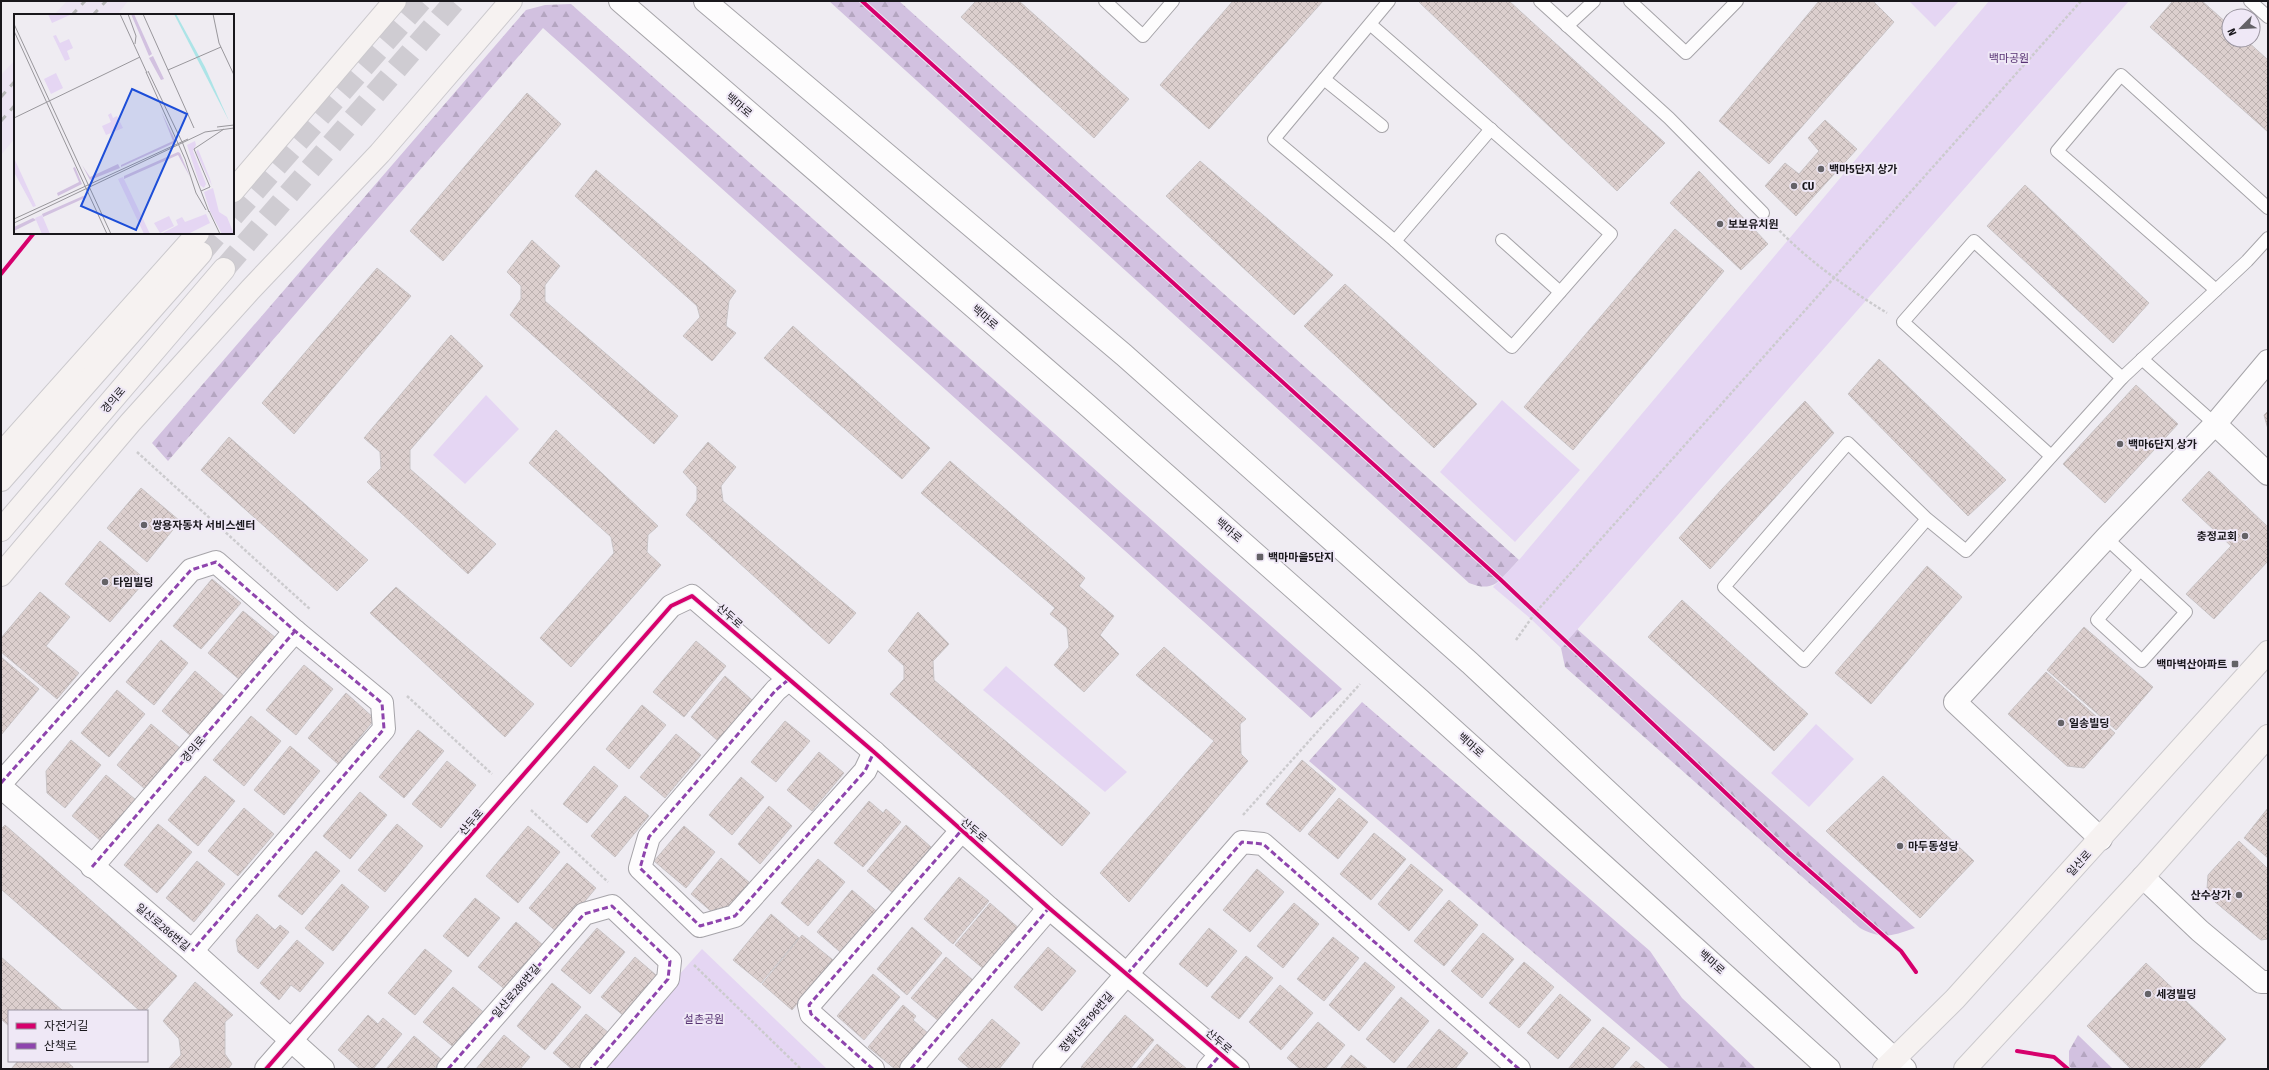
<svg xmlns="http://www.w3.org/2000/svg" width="2269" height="1070" viewBox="0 0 2269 1070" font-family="'Fira Sans Condensed','Noto Sans KR',sans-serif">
<defs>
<pattern id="forest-firs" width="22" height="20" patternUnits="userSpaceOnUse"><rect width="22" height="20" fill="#d2c1e0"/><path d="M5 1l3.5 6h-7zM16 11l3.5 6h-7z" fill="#b4a5c0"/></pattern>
<pattern id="building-cross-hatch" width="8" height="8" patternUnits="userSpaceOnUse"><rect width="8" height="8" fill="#dccfce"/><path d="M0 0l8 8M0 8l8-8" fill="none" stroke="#bcb1b0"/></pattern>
</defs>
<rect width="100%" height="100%" fill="#efecf2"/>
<g fill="#ece4f3">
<path d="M67,1h61l-11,14h-63z"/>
<path d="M15,60v78l-14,17v-80z"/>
</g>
<g fill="url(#forest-firs)">
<path d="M829,1h70l620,559c-18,18 -23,34 -50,23z"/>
<path d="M571,4l771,685 -31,29 -768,-690 -375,433 -16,-18 374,-433 19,-5z"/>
<path d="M1577,629l338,299c-23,8 -33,12 -55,0l-295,-261 -4,-19z"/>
<path d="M1362,702l288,249 32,47 74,71h-86l-361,-308z"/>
<path d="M2078,1035l35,34h-44v-18z"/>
</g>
<g fill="#e5d6f3">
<path d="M1909,1h50l-24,26z"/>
<path d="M1989,1h140l-568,647 -30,-29 -38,-32 26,-27z"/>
<path d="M486,395l33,34 -54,55 -32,-29z"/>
<path d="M1502,400l78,70 -65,72 -75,-70z"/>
<path d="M1006,666l121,106 -22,20 -122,-102z"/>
<path d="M1816,724l38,35 -45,48 -38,-34z"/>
<path d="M702,949l125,120h-232z"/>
</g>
<g fill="url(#building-cross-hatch)" stroke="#c8c3c5">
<path d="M976,1h43l110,98 -35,39 -133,-121z"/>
<path d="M1233,1h90l-114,128 -49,-44z"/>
<path d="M1418,1h91l156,142 -48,48z"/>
<path d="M1873,1l21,21 -125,142 -50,-43 100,-120z"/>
<path d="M2173,1h29l27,24v15h17l22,20v72l-118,-105z"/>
<path d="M527,93l34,31 -118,137 -33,-30z"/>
<path d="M1825,120l32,29 -61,67 -31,-30 20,-23 14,11 20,-23 -11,-13z"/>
<path d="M1200,161l133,114 -39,40 -128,-119z"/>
<path d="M596,170l140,121 -7,10 -3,25 10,7 -24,28 -29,-25 17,-19 -3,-11 -122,-110z"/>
<path d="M1699,171l69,73 -27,26 -71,-67z"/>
<path d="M2025,185l124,118 -36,40 -126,-117z"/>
<path d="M1675,229l49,42 -151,179 -49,-43z"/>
<path d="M532,240l28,26 -15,19v16l133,115 -24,28 -144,-129 11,-16v-13l-14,-14z"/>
<path d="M377,268l34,28 -117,138 -32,-31z"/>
<path d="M1345,284l132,120 -43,44 -130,-122z"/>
<path d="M793,326l137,122 -28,31 -138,-121z"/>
<path d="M451,335l32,31 -73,84v19l86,75 -28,30 -101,-92 14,-14 -1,-16 -16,-14z"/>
<path d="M1879,359l127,121 -38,36 -120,-122z"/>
<path d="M2136,385l42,39 -73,79 -42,-39z"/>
<path d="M1805,401l29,32 -124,136 -31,-31 43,-49z"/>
<path d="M2268,411v18l-4,-14z"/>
<path d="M556,430l102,96 -10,9 -1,17 14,13 -90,102 -31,-29 74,-85 -3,-16 -82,-74z"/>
<path d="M229,437l139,123 -31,31 -136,-121z"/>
<path d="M708,442l28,25 -15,19 2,15 133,112 -27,31 -143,-129 11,-15v-13l-14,-15z"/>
<path d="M950,461l135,117 -6,8 35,30 -14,19 19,19 -35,38 -30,-27 15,-18 -2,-19 -17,-14 5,-6 -134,-115z"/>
<path d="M2209,471l59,56v34l-54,58 -28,-25 45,-48 -49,-46z"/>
<path d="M141,488l39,33 -33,41 -40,-34z"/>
<path d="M100,541l46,39 -36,42 -45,-38z"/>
<path d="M1927,566l35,31 -91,107 -36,-31z"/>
<path d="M212,579l29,24 -40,46 -28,-23z"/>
<path d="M396,587l138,117 -29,33 -135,-124z"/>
<path d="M40,592l30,25 -24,29 33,27 -22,26 -56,-47v-14z"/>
<path d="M1682,600l126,114 -34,37 -126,-114z"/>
<path d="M243,611l33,27 -36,42 -32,-27z"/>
<path d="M918,612l31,32 -16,17 1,19 156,133 -28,33 -172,-152 14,-15v-13l-16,-15z"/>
<path d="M2084,627l69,60 -37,43 -69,-60z"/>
<path d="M161,640l27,23 -34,42 -28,-23z"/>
<path d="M696,641l30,25 -42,51 -31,-25z"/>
<path d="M1164,647l82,72 -6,5 1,30 7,7 -119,141 -29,-29 114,-132 -78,-66z"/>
<path d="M1,657l38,32 -38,46z"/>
<path d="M304,665l29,24 -37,46 -30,-25z"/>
<path d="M195,671l30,26 -33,40 -30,-26z"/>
<path d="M2046,672l69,61 -31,35 -17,-2 -59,-52z"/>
<path d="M725,676l27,24 -34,41 -27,-24z"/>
<path d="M117,690l28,24 -36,43 -28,-24z"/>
<path d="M346,693l29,26 -37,45 -30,-26z"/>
<path d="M642,705l24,20 -37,44 -23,-20z"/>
<path d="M251,716l30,25 -37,45 -31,-26z"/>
<path d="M785,721l25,20 -34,41 -25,-20z"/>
<path d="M151,724l29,24 -35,41 -28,-24z"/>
<path d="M418,730l26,21 -40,47 -25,-21z"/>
<path d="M676,734l25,21 -36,43 -25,-21z"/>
<path d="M71,740l30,25 -36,43 -18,-15 -1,-22z"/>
<path d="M290,746l30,25 -36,44 -30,-25z"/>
<path d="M819,752l25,21 -32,38 -25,-21z"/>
<path d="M1302,760l34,29 -36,43 -34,-28z"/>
<path d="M447,761l29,24 -35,43 -29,-24z"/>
<path d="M594,766l24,20 -31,37 -24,-19z"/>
<path d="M106,775l30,25 -35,41 -29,-25z"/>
<path d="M205,776l30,25 -37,45 -30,-26z"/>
<path d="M1883,776l91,85 -54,57 -94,-87z"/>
<path d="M741,777l23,20 -32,38 -23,-20z"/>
<path d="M360,792l27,23 -37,44 -27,-23z"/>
<path d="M625,796l24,20 -34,41 -24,-21z"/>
<path d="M1339,798l29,24 -30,37 -30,-25z"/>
<path d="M869,801l14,12 3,-4 15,13 -38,45 -29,-24z"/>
<path d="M769,806l23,20 -32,38 -22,-20z"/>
<path d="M244,808l30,26 -36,42 -30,-25z"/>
<path d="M2268,808v50l-24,-20z"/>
<path d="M158,824l34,28 -35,41 -33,-28z"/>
<path d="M397,824l26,22 -38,46 -27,-22z"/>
<path d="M5,825l172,151 -32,35h-5l-139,-122v-60z"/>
<path d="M906,825l25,22 -38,46 -26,-22z"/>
<path d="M528,826l32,26 -42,51 -32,-27z"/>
<path d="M684,826l31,26 -29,36 -32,-27z"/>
<path d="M1374,833l32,26 -35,41 -31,-26z"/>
<path d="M2239,841l29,28v70l-7,1 -47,-39 -7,-12 1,-14z"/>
<path d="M316,851l24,20 -38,44 -24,-19z"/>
<path d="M721,858l29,25 -30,36 -29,-25z"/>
<path d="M818,859l27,23 -37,44 -27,-23z"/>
<path d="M197,861l28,23 -31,38 -28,-24z"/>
<path d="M567,863l29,25 -38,45 -29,-25z"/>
<path d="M1411,864l32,26 -34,41 -31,-27z"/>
<path d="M1257,869l27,23 -34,40 -27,-22z"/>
<path d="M959,877l30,24 -36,43 -29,-25z"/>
<path d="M342,884l27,23 -36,44 -28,-23z"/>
<path d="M852,890l29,25 -35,42 -29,-25z"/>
<path d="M475,898l25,20 -32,39 -25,-21z"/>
<path d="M1449,900l29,25 -34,41 -30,-25z"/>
<path d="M990,903l31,27 -35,41 -31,-26z"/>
<path d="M1294,903l25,21 -36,44 -26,-22z"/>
<path d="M257,914l18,16 5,-5 9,7 -31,37 -20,-17 -2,-12z"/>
<path d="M771,914l28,24 -38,45 -28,-23z"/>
<path d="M516,922l28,24 -37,45 -29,-24z"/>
<path d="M912,927l30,26 -35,42 -30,-26z"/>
<path d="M597,928l28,24 -35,42 -29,-24z"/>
<path d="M1209,928l28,23 -30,36 -28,-23z"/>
<path d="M1483,933l31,26 -32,39 -31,-27z"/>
<path d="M802,935l31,25 -41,50 -30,-26z"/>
<path d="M1333,937l26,21 -35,43 -27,-22z"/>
<path d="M297,940l27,23 -24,29 -9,-7 -12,15 -19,-17z"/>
<path d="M1048,947l28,24 -34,40 -28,-24z"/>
<path d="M425,949l27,22 -37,44 -27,-22z"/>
<path d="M1246,956l27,22 -34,41 -28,-22z"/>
<path d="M1,957l62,54h-54v15l-8,-7z"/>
<path d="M635,957l28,24 -33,40 -29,-24z"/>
<path d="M946,957l28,24 -34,41 -29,-24z"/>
<path d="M1365,962l30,25 -36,44 -30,-26z"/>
<path d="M1524,962l30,25 -35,41 -30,-25z"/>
<path d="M2146,963l80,76 -28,30h-67l-44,-43z"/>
<path d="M873,974l27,23 -36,43 -27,-24z"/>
<path d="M195,982l38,33 -8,7v32l7,10 -4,5h-60l13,-14 -2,-16 -16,-18z"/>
<path d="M552,983l29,24 -36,43 -28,-24z"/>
<path d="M1280,985l33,28 -32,37 -32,-28z"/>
<path d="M453,987l34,28 -30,35 -34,-28z"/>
<path d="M1560,994l31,26 -33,39 -31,-26z"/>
<path d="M1401,997l28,24 -35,42 -28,-24z"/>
<path d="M903,1005l13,11 -3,4 16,14 -29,35h-5l-27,-22z"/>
<path d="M586,1014l29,24 -26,31h-17l-19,-16z"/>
<path d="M368,1015l10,9 5,-6 19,16 -29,35h-13l-22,-19z"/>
<path d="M1125,1015l29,25 -24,29h-47l-2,-2z"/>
<path d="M992,1019l28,24 -21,26h-29l-12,-10z"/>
<path d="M1318,1022l27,23 -20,24h-25l-13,-11z"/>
<path d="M1603,1027l27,21 -18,21h-44z"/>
<path d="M1439,1029l29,24 -13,16h-49z"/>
<path d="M504,1035l26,22 -10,12h-44z"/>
<path d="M414,1036l28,24 -8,9h-48z"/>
<path d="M1157,1044l30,25h-51z"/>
<path d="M1351,1055l17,14h-28z"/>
<path d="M18,1061h48l7,6 -1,2h-61z"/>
<path d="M1636,1061l10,8h-17z"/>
</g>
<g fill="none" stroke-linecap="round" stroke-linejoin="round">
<g stroke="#cfccd2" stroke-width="22" stroke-dasharray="22 11" stroke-linecap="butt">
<path d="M233,216l188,-215"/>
<path d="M201,253l17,-20"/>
<path d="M224,269l231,-268"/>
</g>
<g stroke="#a6a4a9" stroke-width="14">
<g id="lane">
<path d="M1105,1l38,35 30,-35"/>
<path d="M1540,1l129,117 94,95"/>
<path d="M1630,1l56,52 51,-52"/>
<path d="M2250,1l18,16"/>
<path d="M1370,24l241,210 -99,113 -117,-106 -121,-102 115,-138"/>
<path d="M1567,26l27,-25"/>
<path d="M1324,79l58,47"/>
<path d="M1502,240l58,52"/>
<path d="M1395,241l96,-112"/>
<path d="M2216,290l-159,-139 64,-76 147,133"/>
<path d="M2142,359l73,65"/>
<path d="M2051,456l-148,-134 71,-81 148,137"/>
<path d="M1927,519l-123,142 -80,-74 124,-144 79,76 39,32 156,-173 125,-117 21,-23"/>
<path d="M2106,538l80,74 -44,49 -45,-41 43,-50"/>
</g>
</g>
<g stroke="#a6a4a9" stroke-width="24">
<g id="street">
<path d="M2215,424l53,50"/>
<path d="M788,680l-12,10 -127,147 -9,31 60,58 35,-10 130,-145 9,-19"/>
<path d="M1,783l190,-213 25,-8 79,69 87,72 2,26 -192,222"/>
<path d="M1,787l191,164 131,118"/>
<path d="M2101,839l-146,-137 151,-164 109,-114 53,-63"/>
<path d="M92,867l203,-236"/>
<path d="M2143,877l57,54 61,51h7"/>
<path d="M266,1069l405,-463 21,-10 182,156 175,156 189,161"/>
<path d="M448,1069l136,-155 28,-8 58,55 -2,18 -77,90"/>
<path d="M873,1069l-62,-55 -2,-9 152,-174"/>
<path d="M911,1069l138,-161"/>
<path d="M1044,1069l198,-227 21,2 256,225"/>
<path d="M1208,1069l13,-15"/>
</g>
</g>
<g stroke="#a6a4a9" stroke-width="24">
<g id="secondary">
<path d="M620,1l466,403 333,295 410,370"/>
<path d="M705,1l419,354 346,308 435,406"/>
</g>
</g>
<g stroke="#cbc9cd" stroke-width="24">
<g id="primary">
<path d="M233,191l162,-190"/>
<path d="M1,454l197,-221"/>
<path d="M1,480l200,-227"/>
<path d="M1,530l223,-261"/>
<path d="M1,575l129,-152 120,-133 130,-137 131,-152"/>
<path d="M1884,1069l71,-70 313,-347"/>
<path d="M1965,1069l178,-192 125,-141"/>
</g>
</g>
<g stroke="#cccbce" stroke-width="2.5" stroke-dasharray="3 2" stroke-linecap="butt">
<path d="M1776,227c31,33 72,62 111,86"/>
<path d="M137,452l174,158"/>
<path d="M1516,640l19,-27 546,-612"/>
<path d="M407,696l85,78"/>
<path d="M531,810l77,72"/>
<path d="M1243,815l117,-131"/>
<path d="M694,965l107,104"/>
</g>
<use href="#lane" stroke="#fdfcfd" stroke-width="12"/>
<use href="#street" stroke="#fdfcfd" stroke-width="22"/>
<use href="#secondary" stroke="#fdfcfd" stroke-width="22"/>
<use href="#primary" stroke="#f6f2f1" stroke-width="22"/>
<g stroke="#b9b9ba" stroke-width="3" stroke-dasharray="7 7" stroke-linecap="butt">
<path d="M72,15l13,-14"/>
<path d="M93,15l13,-14"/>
<path d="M1,97l14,-16"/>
<path d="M1,121l14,-16"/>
</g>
<g stroke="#8e44ad" stroke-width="3" stroke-dasharray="6 3" stroke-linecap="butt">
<path d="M788,680l-12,10 -127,147 -9,31 60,58 35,-10 130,-145 9,-19"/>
<path d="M1,783l190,-213 25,-8 79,69 87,72 2,26 -192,222"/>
<path d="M92,867l203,-236"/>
<path d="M1127,974l115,-132 21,2 256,225"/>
<path d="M448,1069l136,-155 28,-8 58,55 -2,18 -77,90"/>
<path d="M873,1069l-62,-55 -2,-9 152,-174"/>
<path d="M911,1069l138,-161"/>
<path d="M1208,1069l13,-15"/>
</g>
<g stroke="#efe8f6" stroke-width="6">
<g id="cycleway">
<path d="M862,1l638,578 288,273 113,99 15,21"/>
<path d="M1,274l33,-41"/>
<path d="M2017,1051l37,6 14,12"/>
<path d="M266,1069l405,-463 21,-10 182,156 175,156 189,161"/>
</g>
</g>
<use href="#cycleway" stroke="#d6006c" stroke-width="4"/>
</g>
<g fill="#646267" stroke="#efe8f6" stroke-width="1.5">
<circle cx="1821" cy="169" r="4"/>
<circle cx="1794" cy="186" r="4"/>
<circle cx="1720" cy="224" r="4"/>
<circle cx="2120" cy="444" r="4"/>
<circle cx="144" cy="525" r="4"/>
<circle cx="2245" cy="536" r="4"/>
<rect x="1256" y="553" width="8" height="8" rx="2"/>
<circle cx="105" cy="582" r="4"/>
<rect x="2231" y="660" width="8" height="8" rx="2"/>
<circle cx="2061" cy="723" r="4"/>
<circle cx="1900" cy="846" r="4"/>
<circle cx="2239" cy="895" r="4"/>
<circle cx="2148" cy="994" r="4"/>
</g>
<g text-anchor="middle" stroke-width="4" stroke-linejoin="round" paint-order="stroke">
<g font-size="11" fill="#583373" stroke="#efe8f6">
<text x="2009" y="62">백마공원</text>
<text x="704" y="1023">설촌공원</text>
</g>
<g font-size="11" fill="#19171c" stroke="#efe8f6">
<text transform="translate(739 105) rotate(41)" y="4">백마로</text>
<text transform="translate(985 317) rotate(41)" y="4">백마로</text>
<text transform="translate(113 400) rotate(-49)" y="4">경의로</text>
<text transform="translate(1229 530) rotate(41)" y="4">백마로</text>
<text transform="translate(730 616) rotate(42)" y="4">산두로</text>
<text transform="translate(1471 745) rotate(42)" y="4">백마로</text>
<text transform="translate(193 749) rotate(-49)" y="4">경의로</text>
<text transform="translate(471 822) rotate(-49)" y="4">산두로</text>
<text transform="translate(974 830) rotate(41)" y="4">산두로</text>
<text transform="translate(2079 863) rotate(-48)" y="4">일산로</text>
<text transform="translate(163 927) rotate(40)" y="4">일산로286번길</text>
<text transform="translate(1712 962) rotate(42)" y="4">백마로</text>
<text transform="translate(516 991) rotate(-49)" y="4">일산로286번길</text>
<text transform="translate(1086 1022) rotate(-49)" y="4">정발산로196번길</text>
<text transform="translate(1219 1041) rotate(41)" y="4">산두로</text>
</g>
<g font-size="11" font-weight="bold" fill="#19171c" stroke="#efe8f6" text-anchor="start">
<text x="1829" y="173">백마5단지 상가</text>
<text x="1802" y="190">CU</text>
<text x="1728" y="228">보보유치원</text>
<text x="2128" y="448">백마6단지 상가</text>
<text x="152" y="529">쌍용자동차 서비스센터</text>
<text x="2237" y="540" text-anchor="end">충정교회</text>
<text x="1268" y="561">백마마을5단지</text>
<text x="113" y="586">타임빌딩</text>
<text x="2227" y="668" text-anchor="end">백마벽산아파트</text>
<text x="2069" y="727">일송빌딩</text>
<text x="1908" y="850">마두동성당</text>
<text x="2231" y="899" text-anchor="end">산수상가</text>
<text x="2156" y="998">세경빌딩</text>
</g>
</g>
<g transform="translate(14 14)">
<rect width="220" height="220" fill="#efecf2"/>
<path d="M184,135l12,30 2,7 -16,-34z" fill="#e5d6f3"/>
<path d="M117,0h3l18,40 -3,2zM139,42l11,23 -3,1 -12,-22zM147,97l14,29 -1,3 -53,24v-2l52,-24zM164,138l2,1 10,24 -12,-22 -54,24v-3zM104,150l2,4 -30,12 -8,-15 8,12zM61,153l7,17 -24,12 -1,-3 22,-11 -6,-14zM69,182l4,1 -44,20 -1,-3zM19,204l3,2 -22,11v-4z" fill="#d2c1e0"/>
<path d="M34,0h24l-20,9zM42,21l4,8 9,-4 4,9 -6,3 3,8 -5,2 -12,-25zM42,59l7,15 -12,6 -7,-15zM97,99l2,5 4,-2 6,12 -17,7 -4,-9 9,-4 -3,-7zM181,127l1,4 -3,6 13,33 -2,4 -4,-3 -13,-40zM0,144l22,48 -3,1 -19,-35zM109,163l20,42 7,15h-6l-26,-55zM199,174l6,24 8,5 7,17h-12l-12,-23 -6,-19zM192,200l4,9 -22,11h-27l17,-9 -2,-5 6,-3 3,5zM28,201l8,19h-8l-6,-14 -1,-2zM155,202l5,10 -14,7 -6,-10z" fill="#e5d6f3"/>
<path d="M160,0h2l29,53 24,54z" fill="#ace4e7"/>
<path fill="none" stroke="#99979c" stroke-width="1" d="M106,0l27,59M114,0l8,22 -1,8M129,0l51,114M199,0l6,29 15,32M0,10l97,210M0,17l93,203M154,56l53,-23M134,57l35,73 26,68M132,58l39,87 11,34 10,17M0,104l126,-61M203,113l17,-2M187,177l9,-4 -16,-38 30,-20M195,197l11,23M0,205l174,-80M0,209l191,-91 29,-4"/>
<path fill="#1d4ed8" fill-opacity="0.15" stroke="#1d4ed8" stroke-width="2" d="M118,75l55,25 -51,116 -55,-24z"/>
<rect width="220" height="220" fill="none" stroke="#19171c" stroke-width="2"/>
</g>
<rect width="2269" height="1070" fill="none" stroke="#19171c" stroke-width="4"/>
<rect x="8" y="1010" width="140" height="52" fill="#efe8f6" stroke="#99949f"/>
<rect x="16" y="1023" width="20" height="6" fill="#d6006c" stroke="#99949f"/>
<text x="44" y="1030" font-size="12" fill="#19171c">자전거길</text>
<rect x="16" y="1043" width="20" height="6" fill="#8e44ad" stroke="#99949f"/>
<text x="44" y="1050" font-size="12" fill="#19171c">산책로</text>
<g transform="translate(2241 28) rotate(246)"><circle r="19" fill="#efe8f6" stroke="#99949f"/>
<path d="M0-3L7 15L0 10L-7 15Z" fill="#646267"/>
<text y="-6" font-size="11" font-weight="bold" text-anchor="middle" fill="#19171c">N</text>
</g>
</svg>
